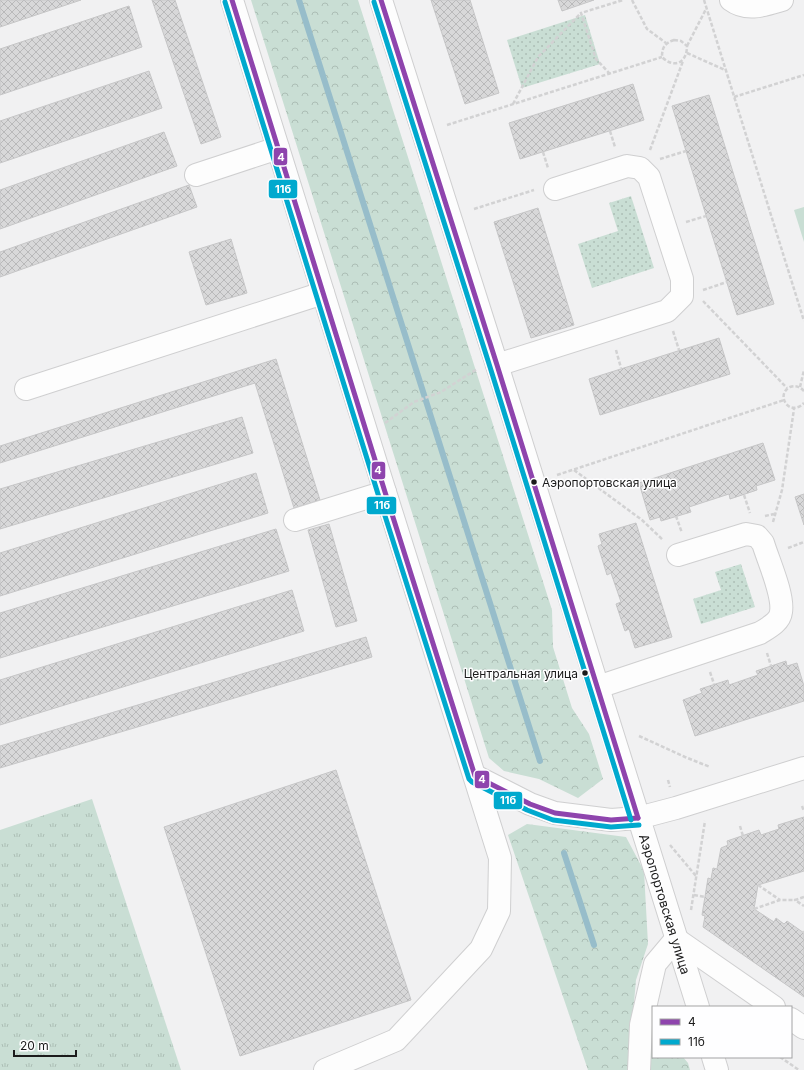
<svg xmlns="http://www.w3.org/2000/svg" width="804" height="1070" viewBox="0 0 804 1070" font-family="Inter,sans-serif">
<defs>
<pattern id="grass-tufts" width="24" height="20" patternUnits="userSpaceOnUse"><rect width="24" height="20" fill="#c9ded4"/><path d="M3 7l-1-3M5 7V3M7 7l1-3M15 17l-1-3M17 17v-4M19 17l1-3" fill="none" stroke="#acbeb5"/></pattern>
<pattern id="forest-crowns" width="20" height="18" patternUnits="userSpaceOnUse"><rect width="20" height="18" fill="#c9ded4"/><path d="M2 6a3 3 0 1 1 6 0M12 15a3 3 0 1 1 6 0" fill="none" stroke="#acbeb5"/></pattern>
<pattern id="park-dots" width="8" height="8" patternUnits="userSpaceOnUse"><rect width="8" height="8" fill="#c9ded4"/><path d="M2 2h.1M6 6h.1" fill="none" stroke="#acbeb5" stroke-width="1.8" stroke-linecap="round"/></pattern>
<pattern id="building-cross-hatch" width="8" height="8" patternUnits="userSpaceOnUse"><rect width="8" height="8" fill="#d8d8d9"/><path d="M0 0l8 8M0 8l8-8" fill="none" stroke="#b9b9ba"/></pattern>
</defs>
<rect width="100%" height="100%" fill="#f1f1f2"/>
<path fill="url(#grass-tufts)" d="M92,799l89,271h-181v-240z"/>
<g fill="url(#forest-crowns)">
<path d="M251,0h107l194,610 1,37 19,61 17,26 14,45 -25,19 -39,-19 -35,-8 -15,-13z"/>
<path d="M527,824l99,13 18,34 4,73 -12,36 -8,90h-40l-80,-235z"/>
<path d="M653,1036v21h30l5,6 2,7h-41v-33z"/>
</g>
<g fill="url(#park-dots)">
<path d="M585,15l15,49 -78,24 -15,-48z"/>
<path d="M631,196l23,72 -62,20 -14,-44 40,-13 -9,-28z"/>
<path d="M741,564l14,43 -54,17 -8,-25 28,-9 -6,-18z"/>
</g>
<path fill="#c9ded4" d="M804,207v35l-10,-32z"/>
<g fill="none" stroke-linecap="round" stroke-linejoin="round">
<g stroke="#97bdca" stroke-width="6">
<path d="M299,0l241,761"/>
<path d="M564,853l30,92"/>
</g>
</g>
<g fill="url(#building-cross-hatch)" stroke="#c6c6c7">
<path d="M0,0h81l-81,27z"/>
<path d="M152,0h23l46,137 -20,7z"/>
<path d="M431,0h39l29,93 -34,11z"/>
<path d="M558,0h36l-32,11z"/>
<path d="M129,6l13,41 -142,48v-46z"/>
<path d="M149,71l13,37 -162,55v-42z"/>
<path d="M633,84l11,36 -124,39 -11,-36z"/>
<path d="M709,95l65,209 -37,11 -65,-209z"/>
<path d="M164,132l13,34 -177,63v-39z"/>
<path d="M189,185l8,22 -197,70v-25z"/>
<path d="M538,208l36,117 -43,13 -37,-116z"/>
<path d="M231,239l16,54 -41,12 -17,-53z"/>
<path d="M719,338l11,36 -130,41 -11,-36z"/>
<path d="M276,359l44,141 -26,8 -39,-125 -255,80v-17z"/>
<path d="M242,417l11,36 -253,76v-40z"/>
<path d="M763,443l12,37 -19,6 1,4 -27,9 -1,-5 -40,13 2,5 -30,9 -1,-4 -10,3 -11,-37z"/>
<path d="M256,473l12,40 -268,83v-43z"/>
<path d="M804,494v31l-9,-28z"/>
<path d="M636,523l36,114 -37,11 -6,-19 -4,2 -9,-27 5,-2 -10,-29 -4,2 -9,-29 4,-2 -3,-10z"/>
<path d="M329,524l28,97 -21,6 -28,-97z"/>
<path d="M276,529l13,42 -289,87v-45z"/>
<path d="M292,590l12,41 -304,94v-45z"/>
<path d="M366,637l6,20 -372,111v-22z"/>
<path d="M786,661l1,5 10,-3 7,23v15l-109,35 -12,-36 19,-7 -2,-4 28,-9 1,5 29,-10 -2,-4z"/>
<path d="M336,770l75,230 -171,56 -76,-229z"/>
<path d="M804,817v54l-46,14 -4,24 20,13 2,-4 8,6 3,-3 17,12v64l-101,-70 2,-11 -3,-1 6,-37 3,1 2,-11 4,1 4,-21 7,-3 -1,-4 32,-11 2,5 18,-6 -1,-4z"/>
</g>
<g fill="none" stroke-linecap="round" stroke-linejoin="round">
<g stroke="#cfcfd0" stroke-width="24">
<g id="minor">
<path d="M232,0l153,492 115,366 -1,53 -18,38 -85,91 -71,30"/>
<path d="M381,0l116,365 201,642"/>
<path d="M731,0c16,12 34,5 51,0"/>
<path d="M196,175l82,-27"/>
<path d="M497,365l170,-54 15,-15v-17l-33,-102 -9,-9 -13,-2 -72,23"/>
<path d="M26,389l297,-96"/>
<path d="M295,520l90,-28"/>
<path d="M598,687l162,-54c8,-5 20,-11 21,-21 3,-17 -13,-52 -18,-69l-6,-7 -11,-2 -68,21"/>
<path d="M475,776l55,28 25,9 56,7 27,-2 38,-10 128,-40"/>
<path d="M676,939l98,68"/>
<path d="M791,1019l13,9"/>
<path d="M713,1057l4,13"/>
<path d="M639,1070l2,-45 14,-61 21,-25"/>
</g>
</g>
<g stroke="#d2d2d3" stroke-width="2.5" stroke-dasharray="4 2" stroke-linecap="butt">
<path d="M632,0l15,29 19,14"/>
<path d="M704,0l100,321"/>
<path d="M674,40l7,1 6,5c0,17 -13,23 -25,11 0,-10 3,-14 12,-17z"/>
<path d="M687,46l19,-37"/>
<path d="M687,53l38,17"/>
<path d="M610,74l-14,-15 -15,-46 42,-13"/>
<path d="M734,97l70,-22"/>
<path d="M513,104l25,-47 43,-44"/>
<path d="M447,125l215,-68"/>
<path d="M610,131l5,16"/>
<path d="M650,150l33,-89"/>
<path d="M543,152l5,16"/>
<path d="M660,159l26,-8"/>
<path d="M474,209l60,-19"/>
<path d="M686,222l20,-6"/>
<path d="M703,290l24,-8"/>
<path d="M703,301l84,87"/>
<path d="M673,331l6,19"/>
<path d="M616,350l5,18"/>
<path d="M800,387l4,-17"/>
<path d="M804,391c-4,-4 -8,-6 -14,-4 -15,7 -1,31 14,16"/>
<path d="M385,423l29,-21 27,-10 36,-23"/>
<path d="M574,470l68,50 21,20"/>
<path d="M557,475l227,-75"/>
<path d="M744,495l6,18"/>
<path d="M676,516l6,17"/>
<path d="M765,516l9,-2"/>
<path d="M773,522l9,-32 12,-81"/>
<path d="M788,548l16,-6"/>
<path d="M767,653l4,13"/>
<path d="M710,672l4,12"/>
<path d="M639,736l46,21 25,10"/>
<path d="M668,780l2,7"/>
<path d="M802,806l2,5"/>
<path d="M740,826l3,10"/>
<path d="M670,845l26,31"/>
<path d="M758,885l22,15"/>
<path d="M694,895l11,2"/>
<path d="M804,897l-9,3 9,6"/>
<path d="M754,909l26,-9h15"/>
<path d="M691,910l14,-89"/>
<path d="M803,933l1,-2"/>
<path d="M780,1057l19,13"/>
</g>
<use href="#minor" stroke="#fdfdfd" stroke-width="22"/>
<g stroke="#fefeff" stroke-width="8">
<g id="bus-1">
<path d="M232,0l153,492 90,284 55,28 25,9 56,7 27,-2"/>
<path d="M381,0l116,365 141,453"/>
</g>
</g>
<g stroke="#fefeff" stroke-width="8">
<g id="bus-2">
<path d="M225,2l153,492 91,285 3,3 55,28 26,10 58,7 28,-2"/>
<path d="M374,2l116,365 141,453"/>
</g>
</g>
<use href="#bus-1" stroke="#8e44ad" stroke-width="5"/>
<use href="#bus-2" stroke="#00a9ce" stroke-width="5"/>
</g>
<g fill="#1b1b1b" stroke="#fefeff" stroke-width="1.5">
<circle cx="534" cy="482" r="3.5"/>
<circle cx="585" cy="673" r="3.5"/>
</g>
<g text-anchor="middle" stroke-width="3" stroke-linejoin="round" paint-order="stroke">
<g font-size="12" fill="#1b1b1b" stroke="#fefeff" text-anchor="start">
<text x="542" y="487">Аэропортовская улица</text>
<text x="578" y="678" text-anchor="end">Центральная улица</text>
</g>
<g font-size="13" fill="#1b1b1b" stroke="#fefeff">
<text transform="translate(665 904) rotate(73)" y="5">Аэропортовская улица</text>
</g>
</g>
<g stroke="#fefeff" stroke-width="1.5">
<rect x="273" y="147" width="15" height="19" rx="4" fill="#8e44ad"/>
<rect x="268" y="179" width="30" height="20" rx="4" fill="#00a9ce"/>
<rect x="371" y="461" width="15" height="19" rx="4" fill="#8e44ad"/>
<rect x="366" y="496" width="31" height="19" rx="4" fill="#00a9ce"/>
<rect x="474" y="770" width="16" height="19" rx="4" fill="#8e44ad"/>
<rect x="493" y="791" width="30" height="19" rx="4" fill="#00a9ce"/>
</g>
<g font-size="11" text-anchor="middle" font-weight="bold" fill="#fff">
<text x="281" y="161">4</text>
<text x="283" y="193">11б</text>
<text x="378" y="474">4</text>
<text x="382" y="509">11б</text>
<text x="482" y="783">4</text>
<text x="508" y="804">11б</text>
</g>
<rect x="652" y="1006" width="140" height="52" fill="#fefeff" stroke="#a3a3a4"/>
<rect x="660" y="1019" width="20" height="6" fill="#8e44ad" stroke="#a3a3a4"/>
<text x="688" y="1026" font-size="12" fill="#1b1b1b">4</text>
<rect x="660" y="1039" width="20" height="6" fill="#00a9ce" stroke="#a3a3a4"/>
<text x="688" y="1046" font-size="12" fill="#1b1b1b">11б</text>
<path d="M14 1050v6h62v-6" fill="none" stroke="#1b1b1b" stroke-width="2"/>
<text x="20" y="1050" font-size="12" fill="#1b1b1b" stroke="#fefeff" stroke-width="3" paint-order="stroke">20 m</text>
</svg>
